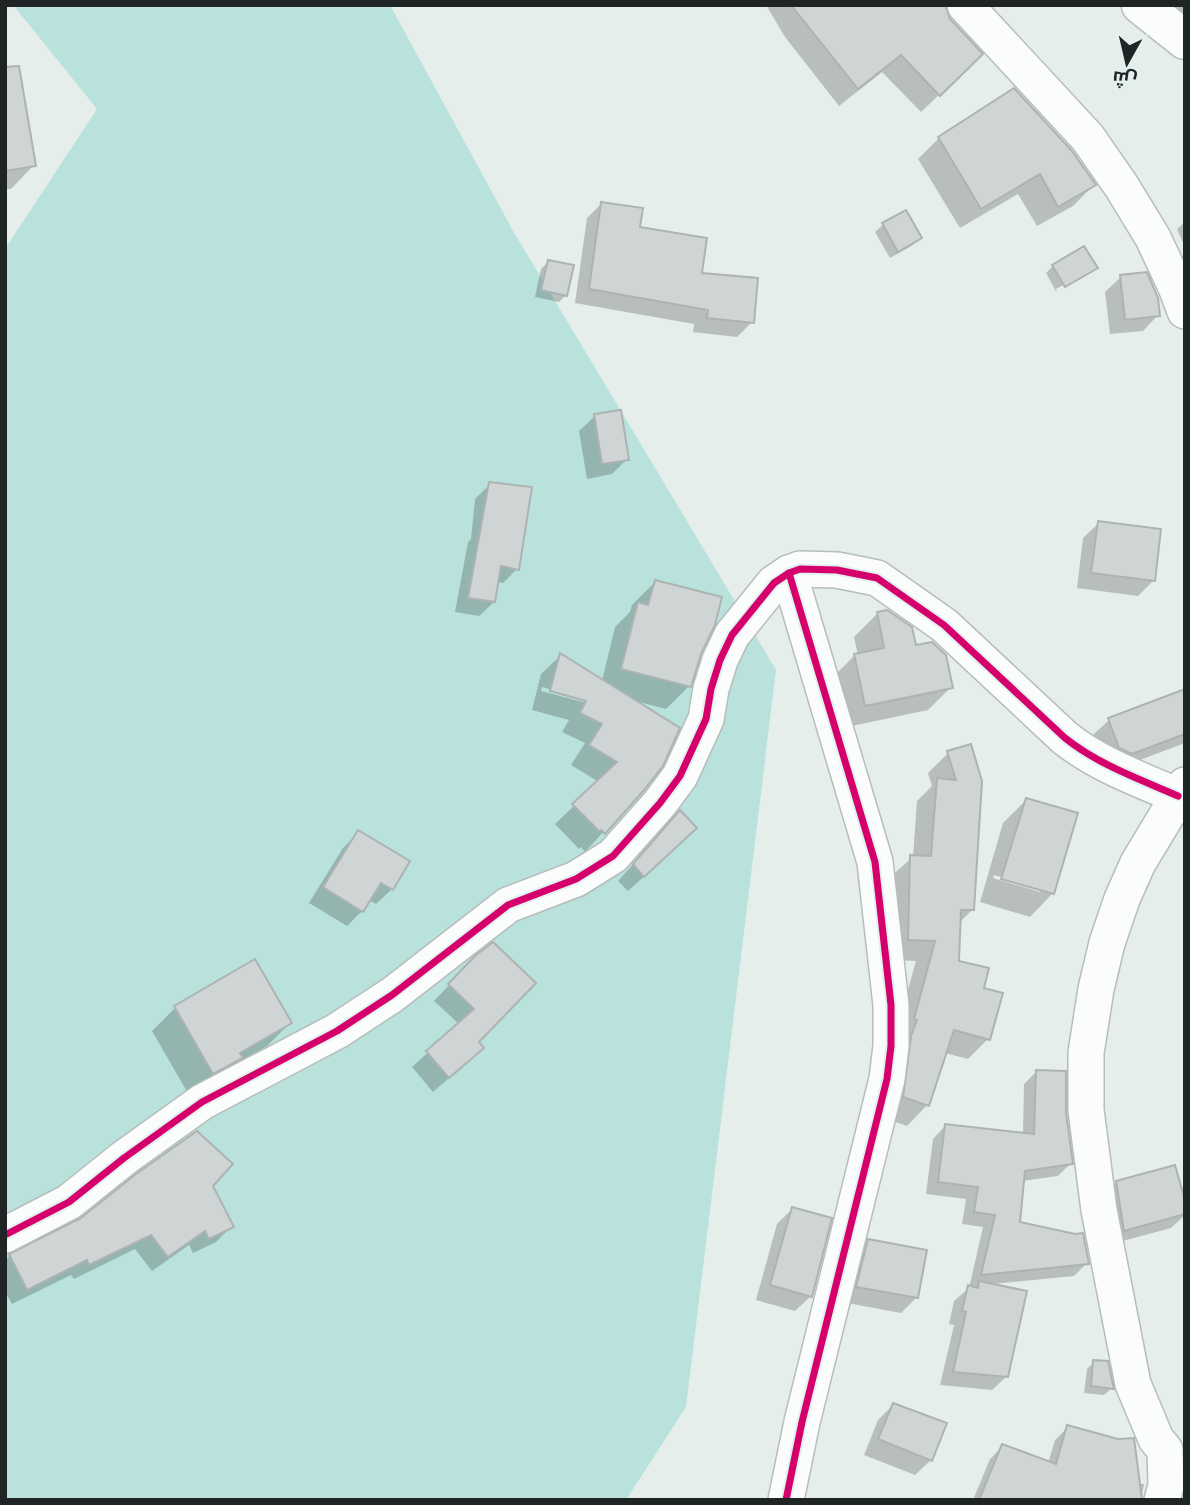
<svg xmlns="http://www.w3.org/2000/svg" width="1190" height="1505" viewBox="0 0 1190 1505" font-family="Georgia,Cairo,serif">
<rect width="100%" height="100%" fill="#e6eeec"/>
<path fill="#b9e2dc" d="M13,5h377l122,224 264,441 -90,737 -60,93h-621v-1251l92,-140z"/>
<g fill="#0003" fill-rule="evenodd">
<path d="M766,5h178l19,67 -42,40 -39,-40 -43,34 -54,-69z"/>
<path d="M1157,5h28v27z"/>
<path d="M5,102l29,63 -23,24h-6z"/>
<path d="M939,138l155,47 -21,21 -36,20 -19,-32 -58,34 -42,-69z"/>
<path d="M601,204l99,70 52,48 -15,15 -44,-5 1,-8 -119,-21 12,-85z"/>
<path d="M905,212l15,26 -7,7 -23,13 -15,-26 8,-7z"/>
<path d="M1185,222v26l-8,-19z"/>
<path d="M548,262l18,33 -7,7 -24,-5 6,-28z"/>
<path d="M1053,266l42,2 -6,6v-3l-33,18 1,4 -11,-20z"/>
<path d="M1121,277l37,38 -15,16 -33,3 -5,-42z"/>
<path d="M595,416l32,43 -15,15 -25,5 -8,-48z"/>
<path d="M490,484l27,85 -14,14 -6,-1 -3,20 -15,14 -24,-4 13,-70 3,-3 4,-40z"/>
<path d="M1099,523l54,58 -15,15 -61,-8 6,-50z"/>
<path d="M655,582l44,71 -10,33 -23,23 -31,-8 8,88 -58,63 -4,-5 -2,2 -24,-25 44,-42 -28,-17 14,-22 -23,-11 7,-12 -37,-10 9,-36 19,-18 42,25 13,-54 15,-15 2,-7zM542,687l40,11 5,5 -46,-12z"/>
<path d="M877,614l37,33 37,40 -23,23 -86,18 -11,-49 23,-23 4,-1 -4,-18z"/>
<path d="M1185,691v52l-69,26 -12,-6 -11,-28 16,-15z"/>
<path d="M970,746l2,164 -13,13 -1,39 23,27 7,50 -20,20 -23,-6 -18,52 -20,21 -23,-8 10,-78 22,-79 -28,-1 2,-83 23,-20 4,-56 15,-15 -4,-13 20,-20z"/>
<path d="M1026,800l27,93 -23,24 -50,-15 23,-79zM994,875l46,13v4l-47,-14z"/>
<path d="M680,812v32l-52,47 -10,-10z"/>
<path d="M359,832l33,57 -16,15 -7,-4 -7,11 -15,15 -38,-23 34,-55z"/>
<path d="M476,957l1,85 -11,21 -33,29 -21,-25 47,-43 -25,-23z"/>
<path d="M255,962l35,61 -23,23 -34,19 -15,15 -29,15 -37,-64 23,-23z"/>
<path d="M1037,1071l27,42 7,50 -13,13 -36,5 -4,43 69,39 -13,13 -81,8 13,93 -14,13 -52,-5 14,-60 -5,-1 5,-23 15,-13 14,-61 -21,-3 4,-25 -40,-5 7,-55 12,-13 78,9 1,-51z"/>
<path d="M1116,1183l69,23v9l-14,13 -63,17 -7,-47z"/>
<path d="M211,1186l21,40 -16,16 -23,11 -4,-8 -37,26 -17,-22 -61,30 -3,-4 -59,29 -7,-13v-30l5,-6z"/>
<path d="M792,1209l19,87 -16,15 -39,-11 21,-76z"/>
<path d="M869,1241l48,56 -16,16 -59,-11 11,-46z"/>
<path d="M1094,1362l18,26 -8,7 -20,-2 3,-24z"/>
<path d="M893,1405l38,55 -16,15 -51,-20 14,-35z"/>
<path d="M1068,1427l70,57h6l-3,16h-168l17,-41 13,-13 45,17 7,-23z"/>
</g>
<g fill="#cfd5d4" stroke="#adb3b2" stroke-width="2">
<path d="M791,5h154l5,14 33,35 -43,42 -39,-41 -43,34z"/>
<path d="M19,66l17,100 -31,5v-104z"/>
<path d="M1014,88l58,63 24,34 -38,22 -18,-33 -59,35 -43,-72z"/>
<path d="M601,202l42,6 -3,19 67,11 -5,35 56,5 -4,45 -47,-5 1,-8 -119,-21z"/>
<path d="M906,210l16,28 -24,14 -16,-29z"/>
<path d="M1084,246l14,22 -33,19 -13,-22z"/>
<path d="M548,260l26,5 -7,31 -26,-6z"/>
<path d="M1147,272l11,26 2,18 -35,4 -5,-45z"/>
<path d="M621,410l8,50 -27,4 -8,-50z"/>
<path d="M489,482l43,5 -13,83 -18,-4 -6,36 -27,-4z"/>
<path d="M1098,521l63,8 -6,52 -64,-8z"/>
<path d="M655,580l67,17 -7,28 -14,29 -10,33 -70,-18 17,-67 10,3z"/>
<path d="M887,610l25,17 4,18 16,-3 14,13 7,33 -88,18 -11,-52 30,-6 -7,-36z"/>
<path d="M560,653l120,75 -17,38 -19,24 -39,44 -4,-4 -2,1 -27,-27 45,-42 -28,-17 13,-21 -22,-11 6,-12 -36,-10z"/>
<path d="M1185,689v45l-53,20 -13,-6 -11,-30z"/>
<path d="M971,744l11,37 -8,129h-13l-2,51 30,7 -5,20 19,5 -13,47 -36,-10 -25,76 -26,-9 8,-61 6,-16 -3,-1 21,-78 -27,-1 2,-85 21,1 6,-78 19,2 -9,-29z"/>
<path d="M1026,798l52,15 -24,81 -53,-15z"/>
<path d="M680,810l17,18 -53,49 -11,-13z"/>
<path d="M358,830l52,31 -17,29 -12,-7 -18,29 -40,-25z"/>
<path d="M493,942l43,41 -57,59 5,6 -35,30 -23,-27 48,-42 -26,-25 27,-28z"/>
<path d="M255,959l37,64 -52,30 3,5 -30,16 -39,-68z"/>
<path d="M1036,1070l30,1v41l7,52 -48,7 -5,51 55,12 8,-1 6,31 -108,11 14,-60 -21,-3 4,-25 -40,-5 7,-58 89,10z"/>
<path d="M197,1131l36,33 -20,22 21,41 -25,12 -4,-8 -37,26 -17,-22 -62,30 -2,-5 -60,30 -18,-36 72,-36 55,-44z"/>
<path d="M1175,1165l10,35v14l-61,17 -8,-50z"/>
<path d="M792,1207l40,11 -20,79 -42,-12z"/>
<path d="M868,1239l59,11 -9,48 -62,-11z"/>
<path d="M979,1281l48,10 -19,86 -55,-5 13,-60 -4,-1 6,-26 10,3z"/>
<path d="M1093,1360l15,1 6,28 -23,-3z"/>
<path d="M893,1403l54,20 -15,38 -54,-22z"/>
<path d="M1067,1425l51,14 16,-1 8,62h-163l23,-56 54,20z"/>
</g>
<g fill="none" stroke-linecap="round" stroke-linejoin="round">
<g stroke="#b7bdbc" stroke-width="38">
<g id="street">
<path d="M965,5l123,133 34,49 31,51 23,49 9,24"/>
<path d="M5,1235l64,-33 55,-44 78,-56 135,-71 55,-36 116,-90 68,-26 37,-23 47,-53 20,-27 26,-57 5,-30 9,-29 12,-25 42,-52 15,-10 11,-4 37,1 40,8 67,47 121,113c34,27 74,41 113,58"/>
<path d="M786,1500l16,-78 85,-343 4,-33v-41l-16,-143 -86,-289"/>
<path d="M1162,1500l4,-14 -1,-36 -9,-11 -23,-55 -34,-174 -13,-100v-57l10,-64 11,-46 15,-44 16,-36 47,-78"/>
</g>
</g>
<g stroke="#b7bdbc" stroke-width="41">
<path id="secondary" d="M1141,5l44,35"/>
</g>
<use href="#street" stroke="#fbfcfc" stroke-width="35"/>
<use href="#secondary" stroke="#fbfcfc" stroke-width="38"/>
<g stroke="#e2f1ef" stroke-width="11">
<g id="cycleway">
<path d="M5,1235l64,-33 55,-44 78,-56 135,-71 55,-36 116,-90 68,-26 37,-23 47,-53 20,-27 26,-57 5,-30 9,-29 12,-25 42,-52 15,-10 11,-4 37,1 40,8 67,47 121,113c34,27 74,41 113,58"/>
<path d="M786,1500l16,-78 85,-343 4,-33v-41l-16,-143 -86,-289"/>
</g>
</g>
<use href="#cycleway" stroke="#d6006c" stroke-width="7"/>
</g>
<rect width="1190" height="1505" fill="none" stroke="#1f2524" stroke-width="14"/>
<g transform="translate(1127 63) rotate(188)" stroke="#e2f1ef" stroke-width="5" paint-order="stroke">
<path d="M0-5L12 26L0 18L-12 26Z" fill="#1f2524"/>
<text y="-10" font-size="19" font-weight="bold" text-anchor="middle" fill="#1f2524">ش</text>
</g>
</svg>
